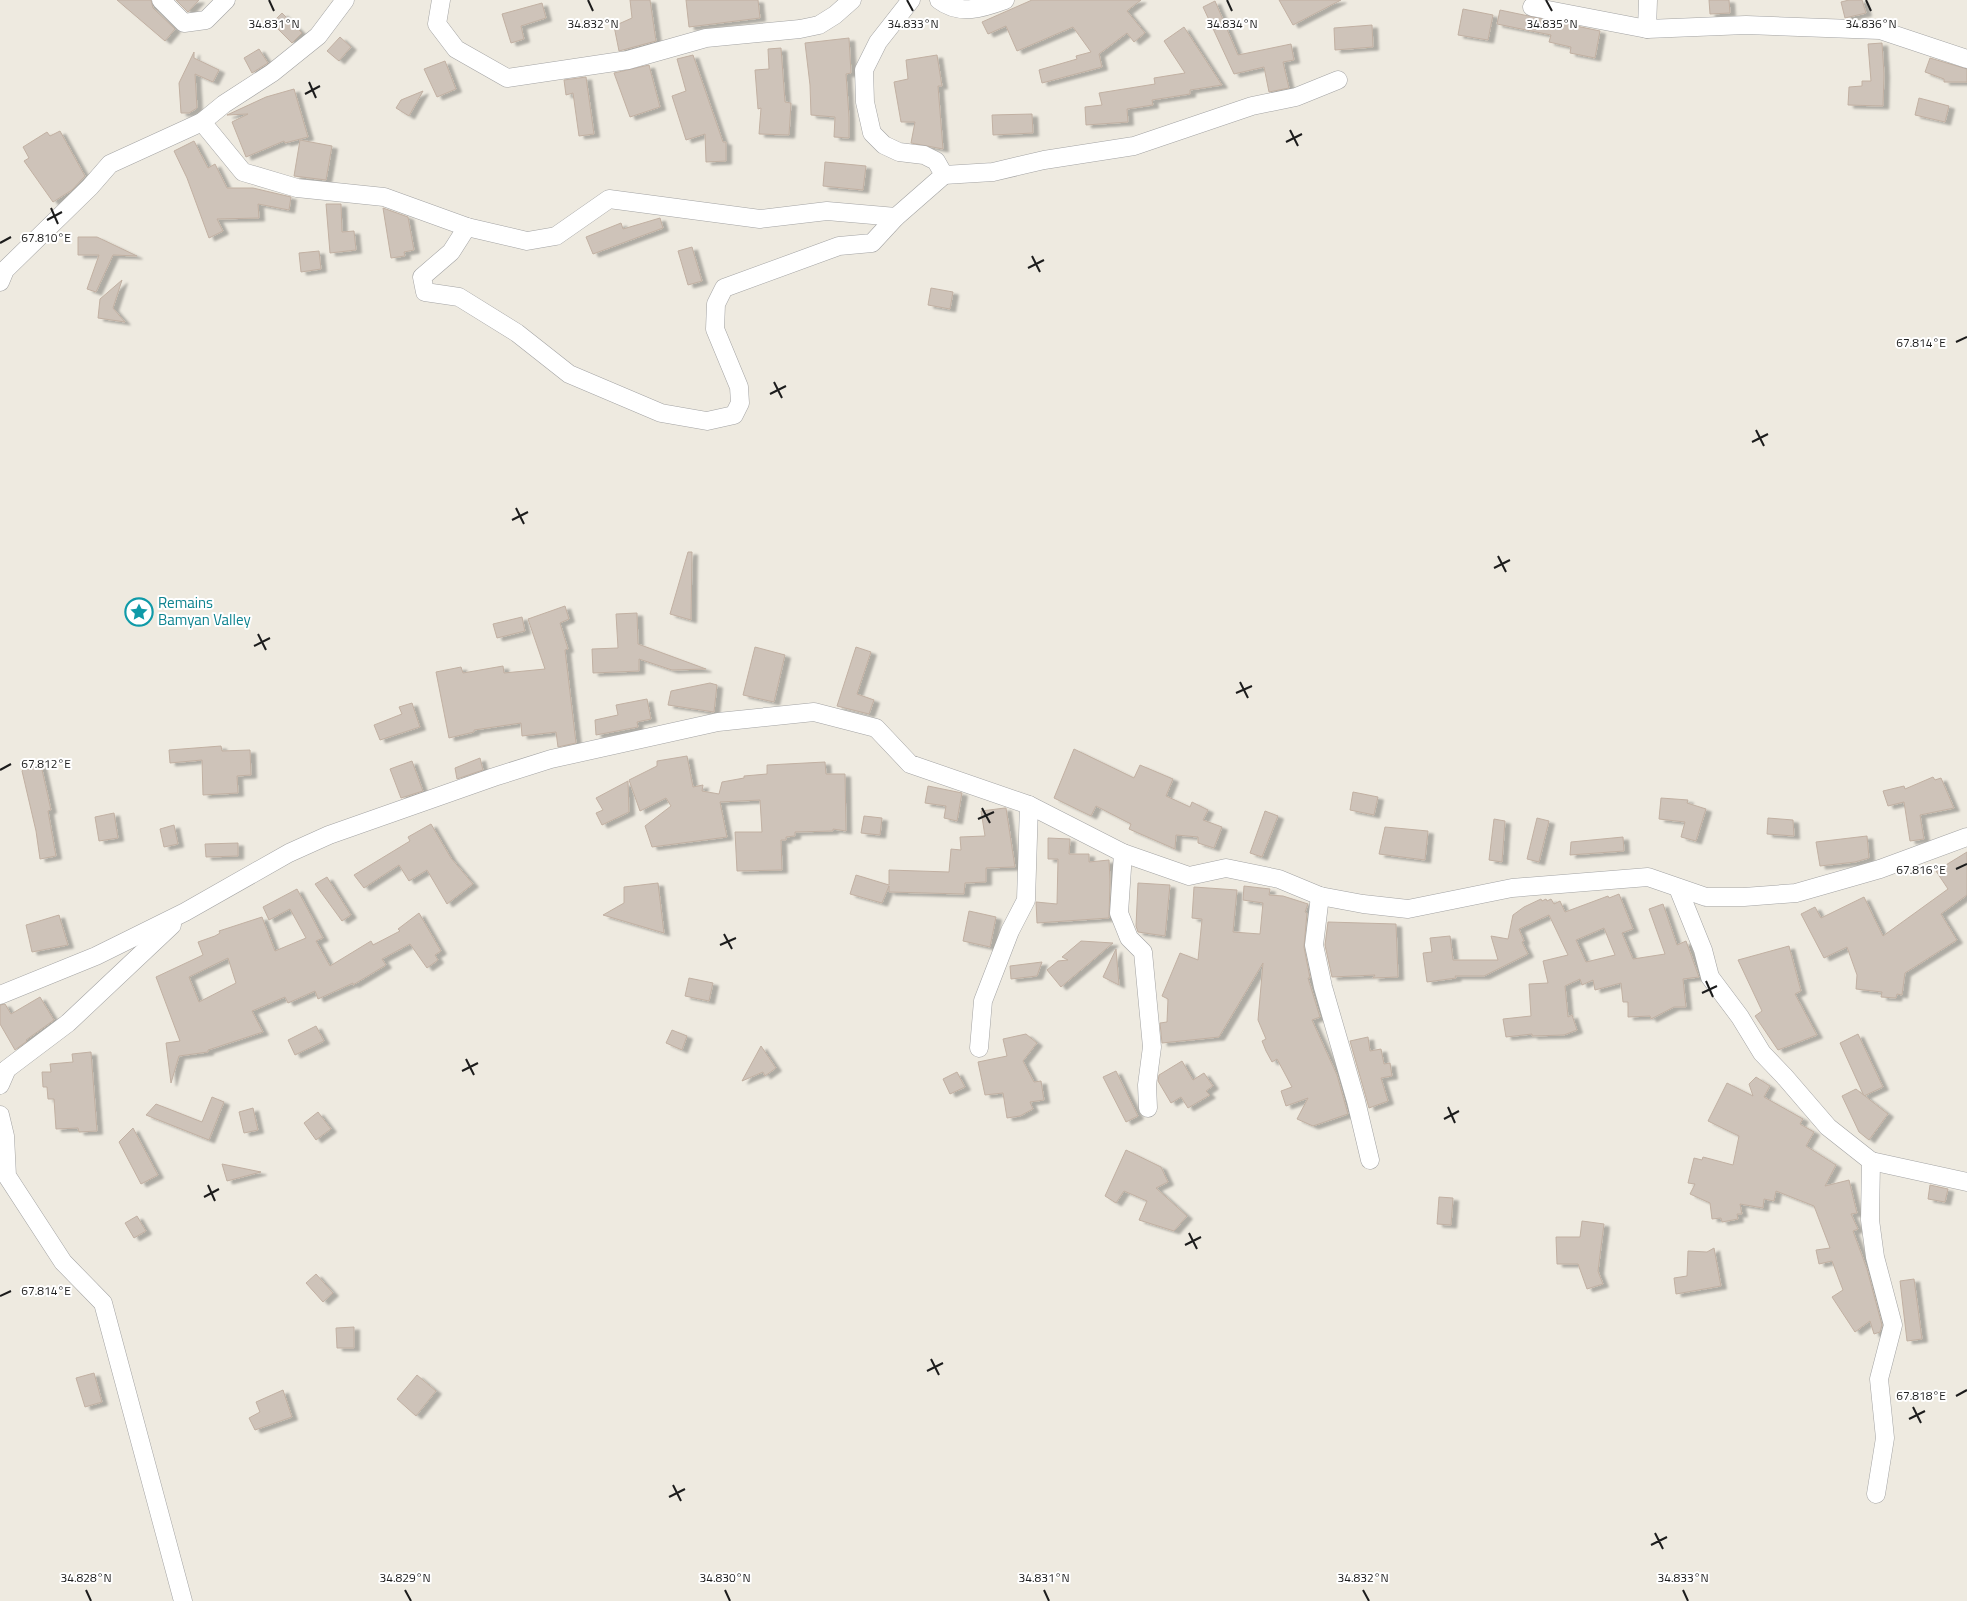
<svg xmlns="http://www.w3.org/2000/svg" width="1967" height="1601" viewBox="0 0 1967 1601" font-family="'Titillium Web',sans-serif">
<defs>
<filter id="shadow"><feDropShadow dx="5.5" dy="3" stdDeviation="1" flood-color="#0004"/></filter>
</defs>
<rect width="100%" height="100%" fill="#eeeae0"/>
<g fill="#cec3b9" stroke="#c1b0a2" fill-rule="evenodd" filter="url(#shadow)">
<path d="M117,0h34l2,8 22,21 -10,12z"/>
<path d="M176,0h23l-11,12z"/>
<path d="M630,0h20l6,41 -37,10 -5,-25 18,-8z"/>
<path d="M686,0h72l2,18 -71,9z"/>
<path d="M1032,0h109l-14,11 18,22 -11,9 -7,-9 -28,21 3,13 -60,16 -3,-13 38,-11 -1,-3 15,-4 -18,-25 -56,24 -11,-25 -18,8 -6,-12z"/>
<path d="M1279,0h62l-48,25z"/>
<path d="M1709,0h20l1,13 -20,1z"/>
<path d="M1849,0h13l4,13 -21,5 -4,-16z"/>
<path d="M1215,1l23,54 53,-11 3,16 -11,2 6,26 -20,4 -5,-25 -30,7 -31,-67z"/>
<path d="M542,3l4,15 -25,8 3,13 -13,4 -9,-29z"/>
<path d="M1463,9l30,6 -5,25 -30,-5z"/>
<path d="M1500,10l100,21 -5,27 -25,-5 1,-6 -22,-5 2,-7 -54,-11z"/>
<path d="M282,13l20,20 -10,10 -20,-20z"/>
<path d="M1372,25l1,22 -38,3 -1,-22z"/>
<path d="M1184,27l38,58 -32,5v4l-38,6 1,5 -26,4 1,13 -42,3 -1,-18 17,-2 -3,-12 56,-9 -1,-6 31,-5 -21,-32z"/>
<path d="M340,37l11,10 -12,14 -12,-10z"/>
<path d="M849,38l2,35 -5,1 3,43v21l-15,-1 1,-20 -24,-2 -1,-30 -5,-42z"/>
<path d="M1882,43l2,31 -1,32 -35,-1 1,-18 13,-1v-5h9l-3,-37z"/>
<path d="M781,48l4,54 6,1 -2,32 -30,-1 2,-26 -3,1 -3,-39 14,-1 -1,-20z"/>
<path d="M259,49l9,14 -16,10 -8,-15z"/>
<path d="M194,52v6l25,12 -6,12 -18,-8 2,34 -8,5h-8l-2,-30z"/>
<path d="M693,55l30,87h3v19l-20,1 -1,-28 -19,6 -14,-44 14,-5 -9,-32z"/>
<path d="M937,55l5,31h-4l5,63 -32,-6 4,-21h-14l-7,-40 14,-3 -2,-19z"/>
<path d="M1930,58l37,11v13h-23v-3l-19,-7z"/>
<path d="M445,61l11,28 -19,8 -13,-28z"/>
<path d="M649,65l11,42 -30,10 -16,-44z"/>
<path d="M586,77l8,57 -15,2 -6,-43 -7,2 -2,-15z"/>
<path d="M294,89l14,48 -23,6 -1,-2 -38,16 -14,-35 16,-8 -21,1 39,-18z"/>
<path d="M423,91l-14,25 -13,-8 5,-8z"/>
<path d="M1919,98l30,8 -4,16 -30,-7z"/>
<path d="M1032,114l1,19 -40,2 -1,-20z"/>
<path d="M60,131l25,45 -13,14 -19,12 -29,-41 5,-3 -6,-11 24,-15 3,4z"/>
<path d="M300,140l32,6 -6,34 -32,-4z"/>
<path d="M194,141l14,27 7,-4 12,24h26l38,9 -2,13 -31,-6 1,14 -42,1 6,12 -14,7 -22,-60 -13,-27z"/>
<path d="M825,162l41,4 -3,24 -40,-4z"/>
<path d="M326,204h15l1,28 12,-1 2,19 -26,3z"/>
<path d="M383,208l25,9 6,33 -10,2 1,4 -14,2z"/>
<path d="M660,218l3,10 -70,26 -7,-17 35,-14 2,6z"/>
<path d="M78,237h19l40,19 -24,-1 -17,37 -9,-3 12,-34h-21z"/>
<path d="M692,247l10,34 -14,4 -10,-34z"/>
<path d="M319,251l2,18 -20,3 -2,-19z"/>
<path d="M122,280l-9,28 12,14 -27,-4 2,-19z"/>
<path d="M931,288l22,4 -3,17 -22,-4z"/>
<path d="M688,552h4l-1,68 -21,-6z"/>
<path d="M565,606l4,13 -9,4 8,26 -3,1 11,93 -18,4 -2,-15 -34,4 -1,-13 -47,7v2l-25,6 -13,-66 25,-5 2,6 40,-7 1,7 41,-4 -17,-50z"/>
<path d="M637,613l1,31 68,25 -34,1 -33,-11v12l-46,2 -1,-24 26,-1 -2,-34z"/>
<path d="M522,617l3,14 -28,7 -4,-14z"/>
<path d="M755,647l30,8 -11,47 -31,-7z"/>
<path d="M856,647l15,5 -14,42 17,6 -5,14 -32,-8z"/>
<path d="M710,683l7,2 -3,27 -46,-7 3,-14z"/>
<path d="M647,699l4,20 -14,3 1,5 -42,8 -1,-15 23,-5 -2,-10z"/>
<path d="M412,703l8,24 -40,13 -6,-15 28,-11 -3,-7z"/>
<path d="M221,746l1,5 28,-1 1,25 -14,1 1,17 -35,2 -1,-35 -32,3 -1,-13z"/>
<path d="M1074,749l60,29 6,-13 33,14 -7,17 24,11 2,-5 16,8 -5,10 19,7 -8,21 -16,-5v-6l-22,-2 -1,14 -46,-20 2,-5 -35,-18 -5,10 -37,-18z"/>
<path d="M687,756l6,31 10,-2 -1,6 17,3 3,-12 22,-4v-2l23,-2v-9l58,-3 1,12h19l1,57 -13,-2v2l-38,1v4l-9,1v3h-5l1,30 -45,1 -2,-39h27l-2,-32 -40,2 7,35 -75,10 -7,-21 26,-20 -5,-8 -26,13 -11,-31 28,-14v-5z"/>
<path d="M480,758l3,12 -26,9 -2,-11z"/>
<path d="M412,761l11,30 -22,7 -11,-29z"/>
<path d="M41,765l10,45 -3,1 8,45 -16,3 -4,-28 -14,-60 2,-3z"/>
<path d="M1933,777l2,3 6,-2 13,30 -34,7 4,24 -14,2 -6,-39 -16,4 -5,-15 21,-5 1,3z"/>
<path d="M628,781l1,31 -27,13 -6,-12 7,-3 -7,-12z"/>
<path d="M928,786l34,7 -5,28 -13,-3 2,-12 -21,-3z"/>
<path d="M1353,792l25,5 -4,18 -24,-5z"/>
<path d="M1661,798l27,2 -1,3 19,6 -10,32 -15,-4 4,-15 -26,-3z"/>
<path d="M1005,808h1l9,59 -29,1v14l-21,1 -1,11 -75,-2v-6l-7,17 -32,-9 6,-19 33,10v-15l60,2 2,-23 10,1 -1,-13 25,-1 -4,-25z"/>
<path d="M1265,811l13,5 -16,41 -12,-4z"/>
<path d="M114,813l4,25 -19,3 -4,-24z"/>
<path d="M864,816l18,2 -2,17 -19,-2z"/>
<path d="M1537,818l12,3 -10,41 -12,-3z"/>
<path d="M1768,818l25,2 1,16 -27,-2z"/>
<path d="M1494,819l11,2 -3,41 -13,-2z"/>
<path d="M431,824l20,34 22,26 -26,20 -20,-34 -18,11 -10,-16 -35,23 -10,-13 56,-34 -2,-4z"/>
<path d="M174,825l4,19 -14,3 -4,-18z"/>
<path d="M1385,827l43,4 -3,29 -46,-6z"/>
<path d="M1867,836l2,22 -14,4 -35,4 -4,-24z"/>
<path d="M1623,837l1,14 -54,4 1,-13z"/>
<path d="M1048,838l22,1 -1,15h20v8l20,-2 1,21 -1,37 -72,5 -1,-21 21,2 1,-45h-10z"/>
<path d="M238,843v13l-32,1 -1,-13z"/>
<path d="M1967,852v43l-26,19 16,26 -52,33 -3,22 -5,-1 -1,4 -15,-1 1,-5 -26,-3 1,-14 -10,-28 -23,11 -23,-44 14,-7 6,11 43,-21 19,39 65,-47 -12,-18z"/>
<path d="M327,877l24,38 -9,6 -27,-37z"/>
<path d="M658,883l6,50 -61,-18 21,-12v-16z"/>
<path d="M1138,883l32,2 -5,51 -27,-4 -2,-6z"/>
<path d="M1244,886l26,3 -1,6 14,1 25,8 -3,8 2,1 -3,34 6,31h-2l12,39 -8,3 25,55 11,39 -35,12 -16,-7 11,-21 -22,8 -5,-15 11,-4 -15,-28 -5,3 -6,-11 -4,-10 4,-2 -8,-19 5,-57 -44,74 -57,6 -2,-20 7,-1 1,-23 -6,-3 18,-43 18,7 4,-41 -10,-1 2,-31 43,3 -4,42 27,2 3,-31 -20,-3z"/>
<path d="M297,889l26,49 -7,3 14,25 41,-25 2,4 27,-14 -2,-2 21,-16 22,38 -6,4 3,5 -11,8 -17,-24 -28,15 4,6 -33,20v-2l-35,16 -3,-8 -27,12 -3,-6 -33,14 11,21 -55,18v2l-29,4 -8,27 -5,-40 14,-2 -24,-64 47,-22 -5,-13 17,-6 5,-3 -1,-2 43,-14 13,34 31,-13 -16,-29 -21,11 -6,-13zM228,958l8,25 -37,19 -10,-25z"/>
<path d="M1619,894l14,35 -11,4 11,26 32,-5 -16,-45 14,-5 14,41 9,-4 13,36 -16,2 3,28h-12l-23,12 -1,-3 -22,1v-15h-5l-2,-19 -26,7 -2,-10 -11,5 -2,-6 -15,7 3,31 4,-2 5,15 -13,5 -32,1v-2l-26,3 -3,-18 28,-3 -2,-32 19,-1 -5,-22 25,-6 -19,-40 -30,14 5,12 -2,1 6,12 -44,22h-29l1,2 -29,4 -4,-29 9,-1 -2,-14 20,-2 3,24h45l-7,-24 17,3 5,-24 11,-8 17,-8 1,2 4,-2 1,2 4,-2 3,5 6,-3 5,11 43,-16 1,2zM1604,928l11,27 -29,7 -10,-22z"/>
<path d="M969,911l27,6 -6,30 -27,-6z"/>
<path d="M59,915l9,30 -36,7 -6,-27z"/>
<path d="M1328,922l68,2 2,53 -25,1 2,-3 -43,2 -7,-32z"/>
<path d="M1081,941l32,2 -52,44 -14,-17 11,-9 10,-1 -6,-3z"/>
<path d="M1789,946l12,45 -6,3 22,41 -39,15 -23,-34 7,-5 -24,-51z"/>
<path d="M1116,949l3,36 -16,-8z"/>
<path d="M1042,962l-5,14 -26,3 -1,-13z"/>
<path d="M689,978l24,5 -4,18 -24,-5z"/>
<path d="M40,997l14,23 -28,20 1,1 -12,9 -15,-26v-19l5,-1 6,10z"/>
<path d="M316,1026l8,15 -29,14 -7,-15z"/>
<path d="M672,1030l15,6 -5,14 -16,-7z"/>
<path d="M1026,1034l11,9 -14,18 11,21 7,-1 3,19 -14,2 3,7 -13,7 -13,2 -4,-25 -18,2 -7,-33 29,-6 -4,-17z"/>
<path d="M1858,1034l25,53 -19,9 -24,-53z"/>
<path d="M1368,1037l2,14 11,-2 3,15 6,-1 2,13 -11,2 7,23 -19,7 -19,-67z"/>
<path d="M761,1046l15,22 -11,8 -2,-4 -21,9z"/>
<path d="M91,1052l6,79 -18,1 -1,-4 -22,1 -2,-30h-6l-1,-12h-4l-1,-15h9l-1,-8 23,-2 -1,-8z"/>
<path d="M1182,1061l11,19 11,-7 9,13 -7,5 4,4 -22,13 -7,-11 -10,6 -13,-22 1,-6z"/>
<path d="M1116,1071l22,45 -12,6 -23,-45z"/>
<path d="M957,1072l8,15 -15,7 -7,-15z"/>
<path d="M1756,1077l14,9 -6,11 39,22 -3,5 14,8 -8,14 30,19 -11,21 24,-6 8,33 -6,1 7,15 -5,2 14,38 15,56 -2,7 -6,2 -4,-13 -15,11 -23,-35 11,-7 -11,-29 -13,3 -3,-14 14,-2 -16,-42 -38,-15 -2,10 -10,-2 -1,9 -23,-4 2,10h-5l1,5 -16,3 -1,-4 -9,1 -2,-16 -20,-9 5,-10 -7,-1 6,-25 8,2 1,-3 30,8 6,-29 -31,-15 19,-38 26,13 -4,-12z"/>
<path d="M1856,1089l32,25 -19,26 -10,-8 -17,-36z"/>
<path d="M212,1097l12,5 -15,38 -63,-25 10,-11 46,18z"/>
<path d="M253,1108l5,22 -14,3 -5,-21z"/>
<path d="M318,1112l13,17 -15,11 -12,-17z"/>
<path d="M133,1128l25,47 -17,9 -22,-42z"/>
<path d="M1126,1150l35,17 7,15 -12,6 31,28 -13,15 -35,-11 8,-19 -23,-10 -8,12 -11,-7z"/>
<path d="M222,1164l39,8 -34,9z"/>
<path d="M1930,1185l18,4 -3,13 -17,-3z"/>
<path d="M1439,1197l14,1 -2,27 -14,-1z"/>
<path d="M137,1216l9,15 -12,7 -9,-15z"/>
<path d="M1582,1221l22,3 -6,47 5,13 -16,5 -9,-25h-21l-1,-27h24z"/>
<path d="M1714,1248l7,38 -45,8 -2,-16 13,-2 1,-25 19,1z"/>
<path d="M316,1274l17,19 -10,9 -17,-19z"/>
<path d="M1914,1279l8,60 -15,2 -7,-60z"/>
<path d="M354,1327v21h-17l-1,-20z"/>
<path d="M94,1373l8,29 -17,5 -9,-29z"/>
<path d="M417,1375l19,16 -20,25 -19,-17z"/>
<path d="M283,1390l9,27 -37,13 -6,-12 11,-6 -4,-10z"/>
</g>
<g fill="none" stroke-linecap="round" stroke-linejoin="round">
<g stroke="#a3a3a3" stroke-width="19">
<g id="minor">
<path d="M161,0l23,23 22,-3 20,-20"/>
<path d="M441,0l-4,24 19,25 51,29 121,-18 78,-22 94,-9 19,-4 16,-10 17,-15"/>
<path d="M939,0c21,16 44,8 66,0"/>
<path d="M1532,7l115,22 99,-4 134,5 87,29"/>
<path d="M1647,29l1,-29"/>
<path d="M202,122l41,50 54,16 87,9 83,30 60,14 29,-5 53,-37 151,20 67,-8 69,6"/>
<path d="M944,175l49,-3 51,-12 90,-14 118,-40 44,-9 42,-17"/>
<path d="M467,227l-16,25 -29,25 3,15 34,5 58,36 52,41 92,39 46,8 27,-6 6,-12 -1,-16 -24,-58 1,-25 8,-16 115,-42 33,-3 24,-26 48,-42 -8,-14 -12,-6 -25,-3 -15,-7 -12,-12 -7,-31 -1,-32 14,-28 33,-42"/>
<path d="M0,282l5,-12 85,-83 20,-23 92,-42 22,-18 48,-31 46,-37 27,-36"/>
<path d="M1123,853l-4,60 10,25 14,14 9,95 -5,38 1,23"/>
<path d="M1678,888l25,62 7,27 30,40 22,36 22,23 44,51 43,34 -1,59 5,37 18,68 -14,54 6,59 -9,56"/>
<path d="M1320,896l-6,49 9,42 33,114 14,59"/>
<path d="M0,995l96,-39 89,-44 104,-59 40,-18 165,-58 57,-18 167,-37 96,-10 62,16 34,36 119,41 94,48 66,23 37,-8 53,11 41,17 43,8 45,5 104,-21 136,-11 58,20h38l52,-4 84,-24 87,-32"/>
<path d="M979,1048l4,-47 27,-70 16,-31 3,-95"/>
<path d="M0,1085l7,-16 61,-46 104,-98"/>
<path d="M0,1115l5,21 2,40 56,86 40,41 80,298"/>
<path d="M1871,1161l96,21"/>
</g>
</g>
<use href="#minor" stroke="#fff" stroke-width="18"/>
</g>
<path fill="none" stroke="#1c1c1c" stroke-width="2" d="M269,0l5,11M588,0l5,11M907,0l6,11M1227,0l5,11M1546,0l6,11M1866,0l5,11M309,82l7,16M305,94l15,-8M1290,130l8,16M1286,142l16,-8M51,208l7,16M47,220l15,-8M0,243l11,-6M1032,256l8,16M1028,268l16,-8M1956,342l11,-5M774,382l8,16M770,394l16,-8M1756,430l8,16M1752,442l16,-8M516,508l8,16M512,520l16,-8M1498,556l8,16M1494,568l16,-8M258,634l8,16M254,646l16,-8M1240,682l8,16M1236,693l16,-7M0,770l11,-6M982,808l8,15M978,819l16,-7M1956,869l11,-5M724,934l8,15M720,945l16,-7M1706,981l7,16M1702,993l15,-7M466,1059l8,16M462,1071l16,-8M1448,1107l7,16M1444,1119l15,-8M208,1185l7,16M204,1197l15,-8M1189,1233l8,16M1185,1245l16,-8M0,1296l11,-5M931,1359l8,16M927,1371l16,-8M1956,1396l11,-6M1913,1407l8,16M1909,1419l16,-8M673,1485l8,16M669,1497l16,-8M1655,1533l8,16M1651,1545l16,-8M86,1590l5,11M405,1590l6,11M725,1590l5,11M1044,1590l5,11M1363,1590l6,11M1683,1590l5,11"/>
<defs>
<g id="sight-ring" transform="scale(1.4375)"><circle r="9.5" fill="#fff" stroke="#0f9aa8" stroke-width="1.5"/><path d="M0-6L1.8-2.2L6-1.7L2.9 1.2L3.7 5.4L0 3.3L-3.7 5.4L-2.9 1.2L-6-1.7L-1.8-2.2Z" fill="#0f9aa8"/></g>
</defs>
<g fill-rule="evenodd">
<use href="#sight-ring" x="139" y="612"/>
</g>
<g text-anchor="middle" stroke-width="4" stroke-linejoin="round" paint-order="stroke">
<g font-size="15" fill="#0d838f" stroke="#fff" text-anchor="start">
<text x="158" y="608">Remains<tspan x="158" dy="17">Bamyan Valley</tspan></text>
</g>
</g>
<g font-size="12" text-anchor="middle" fill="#1c1c1c" stroke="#fff" stroke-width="4" stroke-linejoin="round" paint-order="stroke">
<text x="274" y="28">34.831°N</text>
<text x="593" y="28">34.832°N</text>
<text x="913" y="28">34.833°N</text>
<text x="1232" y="28">34.834°N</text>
<text x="1552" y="28">34.835°N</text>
<text x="1871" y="28">34.836°N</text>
<text x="46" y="242">67.810°E</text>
<text x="1921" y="347">67.814°E</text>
<text x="46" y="768">67.812°E</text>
<text x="1921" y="874">67.816°E</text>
<text x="46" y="1295">67.814°E</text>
<text x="1921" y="1400">67.818°E</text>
<text x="86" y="1582">34.828°N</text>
<text x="405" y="1582">34.829°N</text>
<text x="725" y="1582">34.830°N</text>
<text x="1044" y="1582">34.831°N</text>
<text x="1363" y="1582">34.832°N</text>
<text x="1683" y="1582">34.833°N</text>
</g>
</svg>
